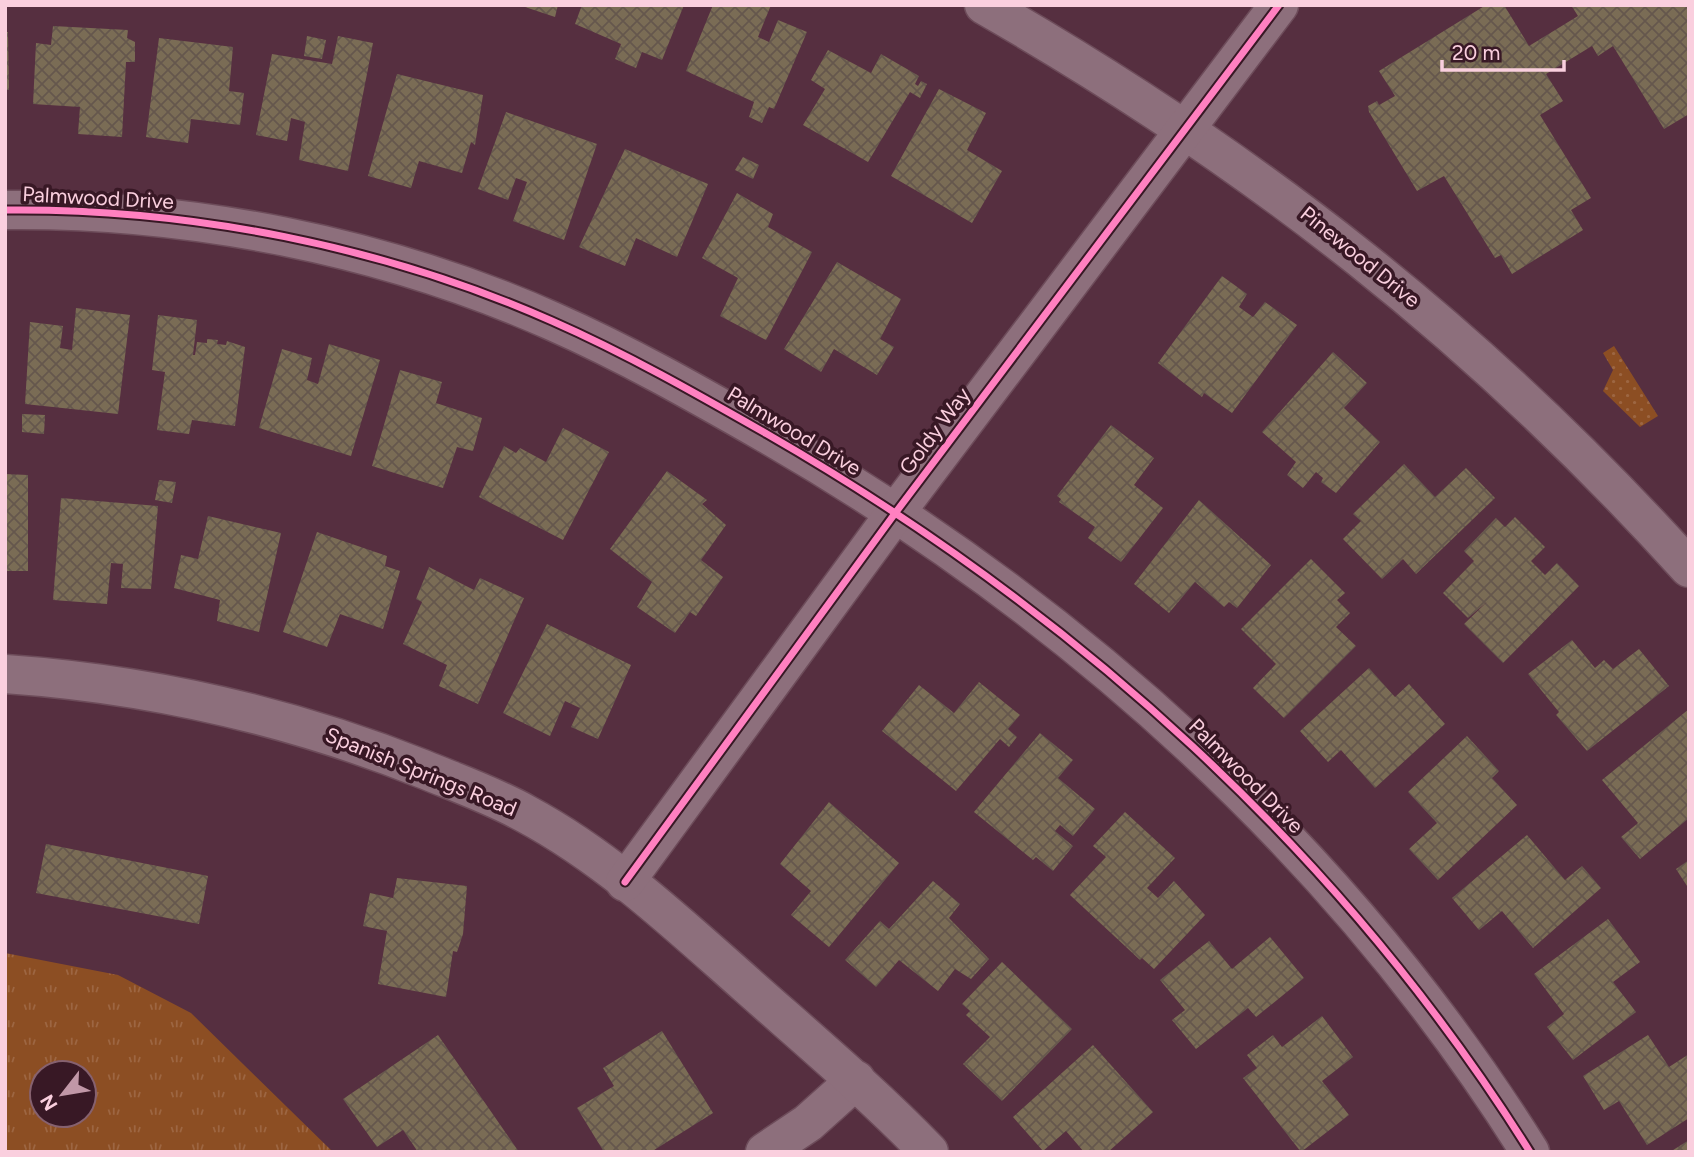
<svg xmlns="http://www.w3.org/2000/svg" width="1694" height="1157" viewBox="0 0 1694 1157" font-family="Figtree,sans-serif">
<defs>
<pattern id="grass-tufts" width="24" height="20" patternUnits="userSpaceOnUse" patternTransform="scale(1.75)"><rect width="24" height="20" fill="#8c4e23"/><path d="M3 7l-1-3M5 7V3M7 7l1-3M15 17l-1-3M17 17v-4M19 17l1-3" fill="none" stroke="#9d6642"/></pattern>
<pattern id="park-dots" width="8" height="8" patternUnits="userSpaceOnUse" patternTransform="scale(1.75)"><rect width="8" height="8" fill="#8c4e23"/><path d="M2 2h.1M6 6h.1" fill="none" stroke="#9d6642" stroke-width="1.8" stroke-linecap="round"/></pattern>
<pattern id="building-cross-hatch" width="8" height="8" patternUnits="userSpaceOnUse" patternTransform="scale(1.75)"><rect width="8" height="8" fill="#7a6c55"/><path d="M0 0l8 8M0 8l8-8" fill="none" stroke="#65574d"/></pattern>
</defs>
<rect width="100%" height="100%" fill="#562f40"/>
<path fill="url(#grass-tufts)" fill-rule="evenodd" d="M5,953l113,22 73,38 142,139h-328zM42,1073h42v42h-42z"/>
<path fill="url(#park-dots)" d="M1614,346l44,70 -18,11 -37,-36 10,-21 -10,-17z"/>
<g fill="url(#building-cross-hatch)">
<path d="M519,5h39l-3,12z"/>
<path d="M582,5h102l-22,55 -20,-8 -6,16 -21,-9 6,-15 -46,-20z"/>
<path d="M713,5h58l-13,32 11,5 9,-22 29,12 -33,77 -5,-2 -7,16 -13,-6 5,-15 -68,-31z"/>
<path d="M1486,5h18l25,41 49,-30 -7,-11h118v109l-25,15 -51,-83 -15,10 -6,-10 -46,28 17,27 -23,14 51,83 -20,12 12,20 -71,44 -11,-19 -6,3 -51,-82 -27,15 -48,-79 -1,-6 9,-5 2,4 16,-9 -16,-25z"/>
<path d="M53,26l75,4 -1,8 8,4v20h-9l-4,75 -44,-3 2,-27 -47,-3 3,-61 15,2z"/>
<path d="M5,32h3l1,58h-4z"/>
<path d="M307,36l19,4 -4,19 -18,-3z"/>
<path d="M338,36l35,7 -25,128 -49,-11 6,-38 -14,-4 -4,23 -31,-6 16,-81 60,10z"/>
<path d="M159,38l74,9 -4,44 15,2 -4,32 -49,-6 -3,24 -42,-6z"/>
<path d="M828,50l43,23 10,-19 38,22 -4,8 3,2 3,-5 6,3 -7,14 -10,-6 -42,70 -65,-37 22,-36 -14,-9z"/>
<path d="M397,74l86,21 -8,50 -4,-3 -9,31 -43,-12 -8,27 -43,-12z"/>
<path d="M939,89l47,24 -19,37 35,21 -30,52 -81,-47z"/>
<path d="M506,112l91,32 -33,96 -51,-19 14,-39 -11,-4 -8,22 -30,-11z"/>
<path d="M625,149l83,35 -31,73 -41,-19 -11,28 -46,-19z"/>
<path d="M743,157l16,8 -6,14 -18,-9z"/>
<path d="M737,193l36,21 -5,13 44,25 -46,88 -46,-24 18,-38 -36,-20z"/>
<path d="M837,262l64,37 -21,40 14,8 -17,28 -43,-26 -13,23 -37,-23z"/>
<path d="M1222,276l25,18 -8,13 14,10 12,-15 32,23 -65,88 -28,-20 -2,4 -44,-34z"/>
<path d="M76,308l54,7 -12,99 -93,-10 5,-82 33,4 -3,22 12,2z"/>
<path d="M158,315l39,5 -4,35h2l2,-13 10,1v-4l11,1 -1,4 9,1 1,-4 18,6 -10,79 -43,-6 -3,14 -32,-4 8,-58 -13,-2z"/>
<path d="M329,344l51,16 -29,96 -92,-28 23,-79 30,9 -5,22 11,4z"/>
<path d="M1333,352l34,31 -23,25 36,34 -44,51 -15,-11 2,-4 -7,-6 -13,16 -16,-13 9,-13 -34,-30z"/>
<path d="M400,370l42,12 -6,21 46,15 -9,33 -16,-4 -14,41 -71,-22z"/>
<path d="M22,414l23,1 -1,19 -22,-2z"/>
<path d="M1111,425l43,33 -20,27 29,23 -42,54 -33,-24 7,-11 -36,-25 2,-3 -4,-3z"/>
<path d="M563,428l46,24 -46,88 -84,-43 25,-51 12,7 4,-5 26,14z"/>
<path d="M1404,464l31,33 31,-29 29,30 -79,76 -13,-15 -21,20 -39,-40 18,-18 -8,-7z"/>
<path d="M667,471l40,29 -5,4 24,21 -25,35 22,17 -27,39 -6,-4 -15,21 -38,-26 15,-25 -42,-33z"/>
<path d="M5,474l23,1v96h-23z"/>
<path d="M159,480l17,2 -4,21 -17,-3z"/>
<path d="M61,498l97,8 -7,83 -30,-1 2,-24 -12,-1 -4,41 -54,-4z"/>
<path d="M1199,500l72,65 -34,43 -8,-6 -5,5 -29,-25 -26,31 -35,-29z"/>
<path d="M208,516l73,17 -22,99 -42,-11 3,-21 -46,-12 7,-33 17,4z"/>
<path d="M1515,517l30,30 -14,14 14,14 12,-12 22,23 -76,77 -39,-39 24,-23 -20,17 -25,-25 31,-32 -10,-10 32,-33 9,9z"/>
<path d="M317,532l70,24 -2,10 15,5 -17,58 -43,-15 -13,33 -44,-15z"/>
<path d="M1311,559l34,34 -8,7 13,13 -14,14 20,19 -72,72 -31,-30 23,-24 -35,-35z"/>
<path d="M429,567l45,23 6,-12 44,20 -46,106 -39,-18 8,-21 -44,-21 19,-42 -6,-3z"/>
<path d="M547,624l84,41 -33,74 -27,-12 9,-19 -15,-7 -15,35 -47,-23z"/>
<path d="M1572,640l23,28 9,-8 9,9 26,-20 30,37 -82,65 -31,-36 3,-3 -31,-38z"/>
<path d="M1369,668l26,29 14,-13 36,40 -70,64 -34,-38 -13,12 -28,-31z"/>
<path d="M979,682l41,33 -12,14 9,8 -8,10 -9,-8 -44,52 -74,-60 37,-46 35,28z"/>
<path d="M1689,709v109l-49,41 -19,-22 17,-14 -36,-43z"/>
<path d="M1040,733l33,27 -15,18 37,31 -22,27 -13,-11 -5,6 18,15 -20,25 -17,-14 -3,3 -59,-48z"/>
<path d="M1467,736l32,35 -7,7 25,27 -79,75 -29,-31 28,-26 -29,-31z"/>
<path d="M829,802l70,61 -70,84 -38,-32 20,-24 -31,-27z"/>
<path d="M1125,812l50,46 -28,30 11,10 16,-17 31,34 -51,54 -12,-11 -2,2 -70,-65 36,-38 -13,-11z"/>
<path d="M1527,835l38,45 17,-14 19,22 -68,60 -31,-37 -23,19 -27,-32z"/>
<path d="M46,844l162,32 -9,48 -163,-31z"/>
<path d="M1689,860v29l-13,-20z"/>
<path d="M397,878l70,8 -4,48 -6,18 -4,-1 -7,46 -68,-13 9,-53 -24,-5 7,-33 23,5z"/>
<path d="M933,881l27,23 -11,14 40,41 -18,20 -16,-10 -17,22 -39,-31 -23,27 -31,-27 35,-39 9,8z"/>
<path d="M1608,919l32,43 -27,20 23,30 -63,48 -26,-33 17,-13 -30,-40z"/>
<path d="M1270,937l34,41 -48,39 -8,-9 -52,41 -24,-29 13,-10 -25,-30 49,-39 23,28z"/>
<path d="M1002,962l70,67 -70,72 -39,-37 27,-27 -24,-22 4,-4 -8,-7z"/>
<path d="M1322,1016l31,41 -31,24 27,34 -48,37 -58,-74 14,-10 -10,-13 26,-20 9,12z"/>
<path d="M662,1031l51,82 -62,39h-47l-27,-44 37,-22 -11,-18z"/>
<path d="M438,1035l81,117h-101l-15,-22 -26,17 -34,-48z"/>
<path d="M1648,1035l21,32 20,-13v64l-42,27 -28,-44 -15,9 -21,-34z"/>
<path d="M1093,1045l60,67 -45,40h-24l-18,-21 -23,20 -30,-34z"/>
<path d="M1689,1140v12h-19z"/>
</g>
<g fill="none" stroke-linecap="round" stroke-linejoin="round">
<g stroke="#6d4c5a" stroke-width="41">
<g id="minor">
<path d="M984,5c272,156 495,331 705,563"/>
<path d="M5,210c185,-2 378,36 547,111 75,33 145,73 215,113 306,176 575,418 763,718"/>
<path d="M765,1152l43,-29 48,-43"/>
</g>
</g>
<g stroke="#6d4c5a" stroke-width="41">
<g id="tertiary">
<path d="M5,674c146,10 282,41 418,95 34,14 71,27 103,45 82,44 152,110 221,171 62,55 125,108 182,167"/>
<path d="M625,882l271,-370 383,-507"/>
</g>
</g>
<use href="#minor" stroke="#8d6f7c" stroke-width="38"/>
<use href="#tertiary" stroke="#8d6f7c" stroke-width="38"/>
<g stroke="#381825" stroke-width="11">
<g id="cycleway">
<path d="M5,210c185,-2 378,36 547,111 75,33 145,73 215,113 306,176 575,418 763,718"/>
<path d="M625,882l271,-370 383,-507"/>
</g>
</g>
<use href="#cycleway" stroke="#ff80c0" stroke-width="7"/>
</g>
<g text-anchor="middle" stroke-width="7" stroke-linejoin="round" paint-order="stroke">
<g font-size="21" fill="#facfde" stroke="#381825">
<text transform="translate(98 198) rotate(3)" y="7">Palmwood Drive</text>
<text transform="translate(1360 257) rotate(39)" y="7">Pinewood Drive</text>
<text transform="translate(794 431) rotate(31)" y="7">Palmwood Drive</text>
<text transform="translate(935 431) rotate(-53)" y="7">Goldy Way</text>
<text transform="translate(421 772) rotate(22)" y="7">Spanish Springs Road</text>
<text transform="translate(1246 776) rotate(45)" y="7">Palmwood Drive</text>
</g>
</g>
<rect width="1694" height="1157" fill="none" stroke="#facfde" stroke-width="14"/>
<g transform="translate(63 1094) rotate(239)"><circle r="33" fill="#381825" stroke="#86616f" stroke-width="2"/>
<path d="M0-5L12 26L0 18L-12 26Z" fill="#c197a7"/>
<text y="-10" font-size="19" font-weight="bold" text-anchor="middle" fill="#facfde">N</text>
</g>
<path d="M1442 60v10h122v-10" fill="none" stroke="#facfde" stroke-width="3.5"/>
<text x="1452" y="60" font-size="21" fill="#facfde" stroke="#381825" stroke-width="5" paint-order="stroke">20 m</text>
</svg>
